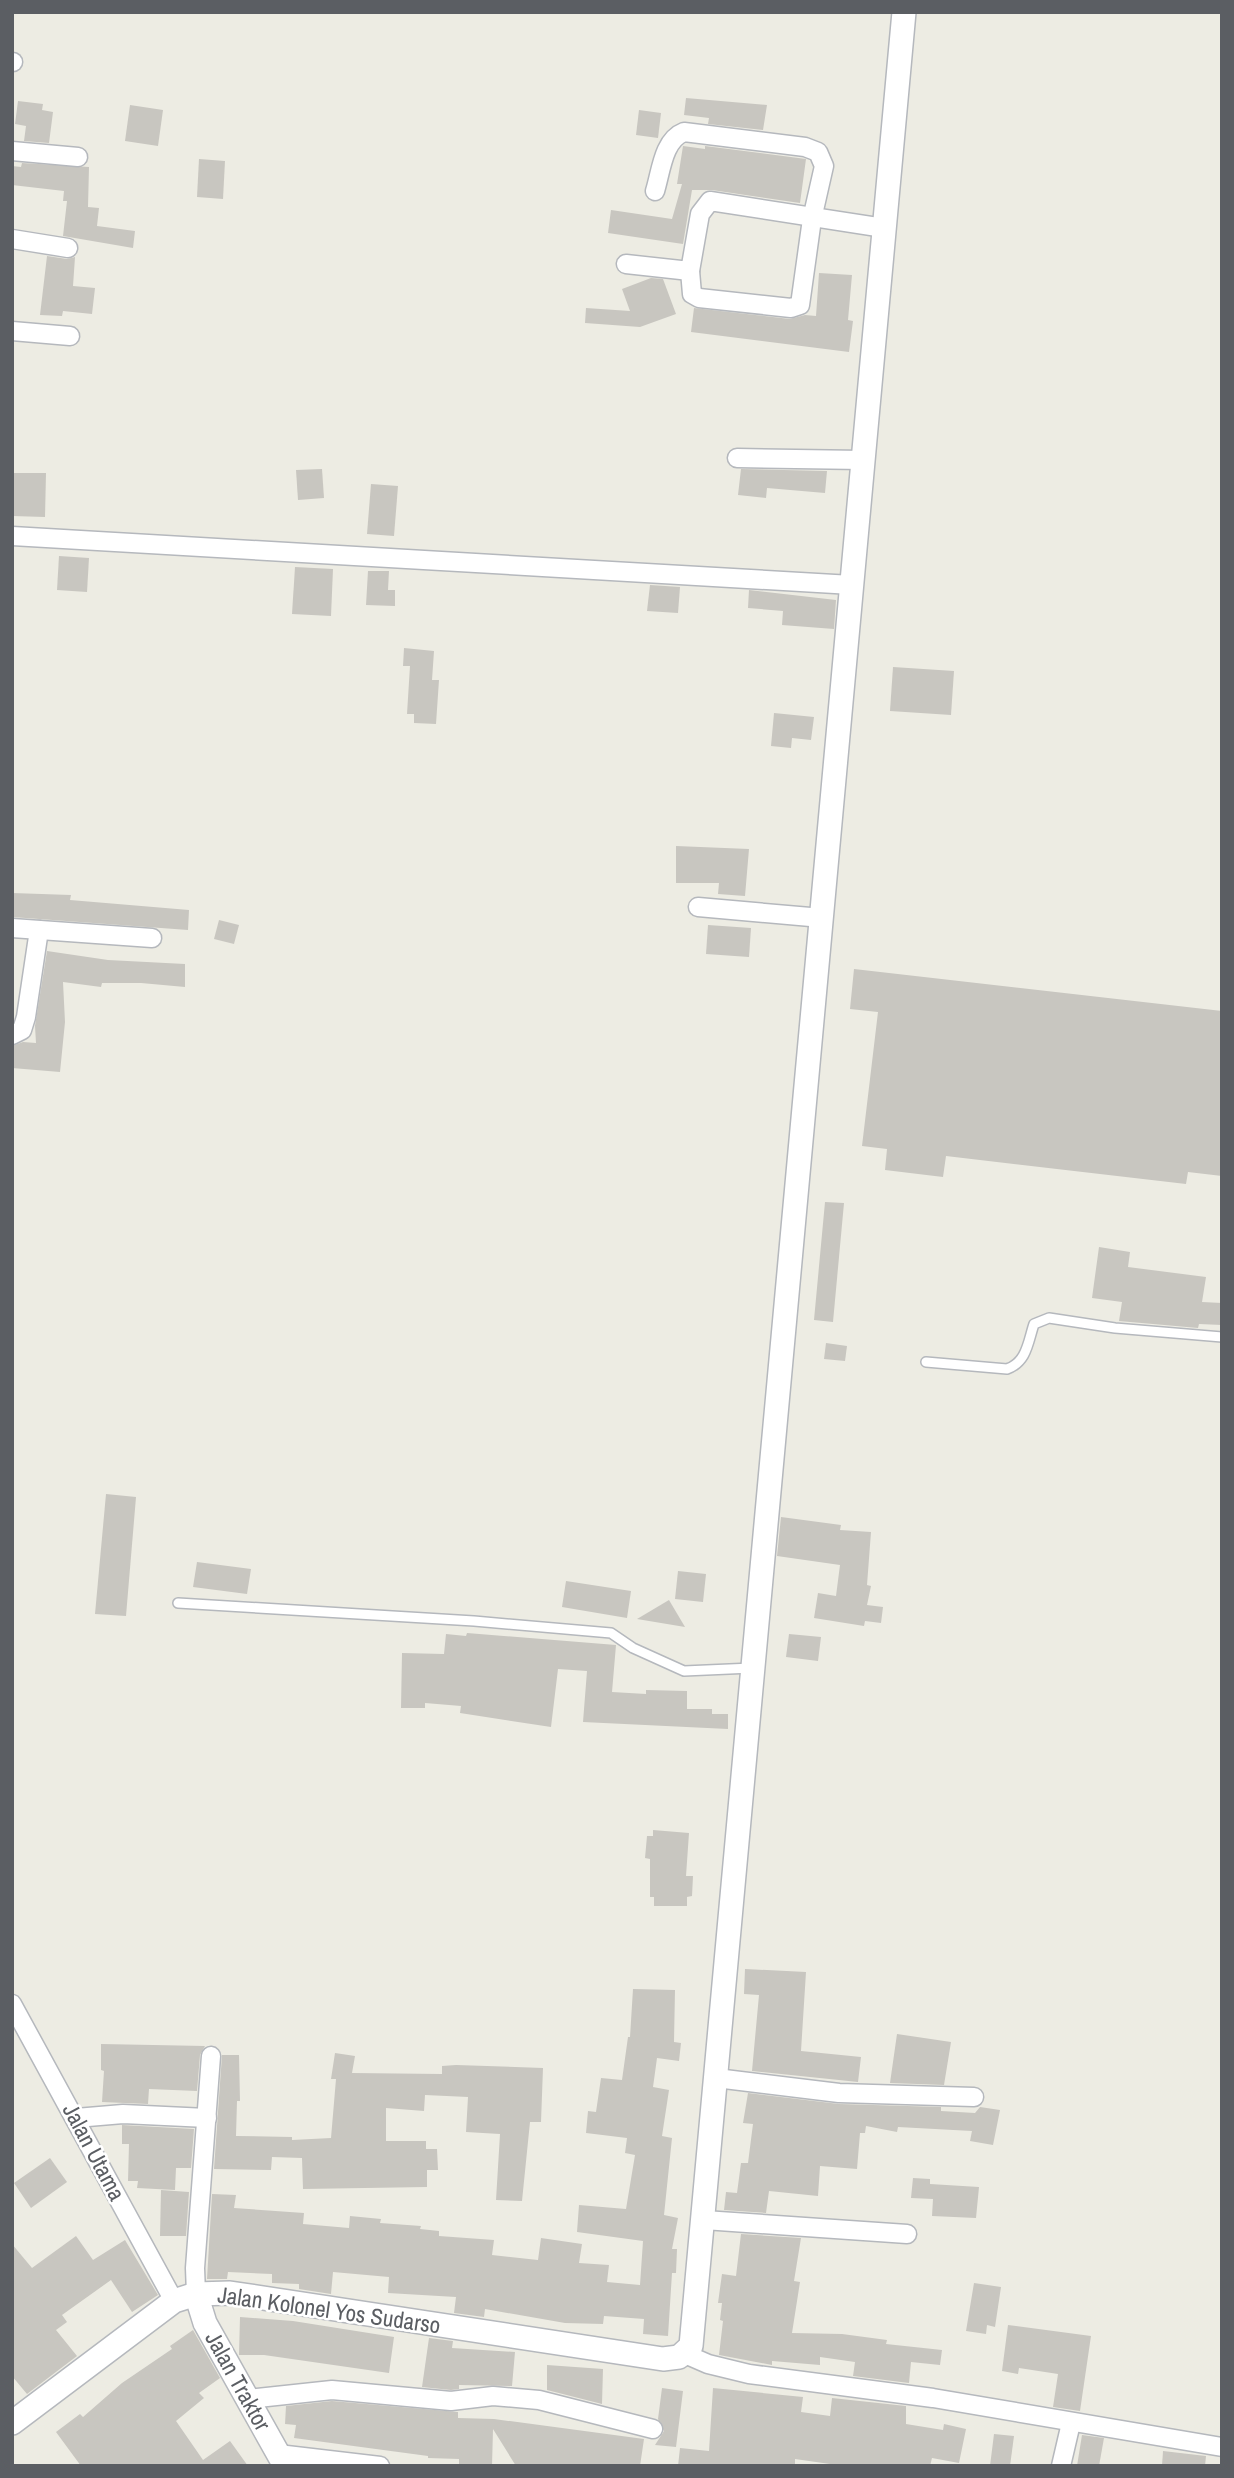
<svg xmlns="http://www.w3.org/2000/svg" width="1234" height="2478" viewBox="0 0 1234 2478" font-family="'Archivo Narrow',sans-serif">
<rect width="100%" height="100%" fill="#edece3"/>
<g fill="#c8c6c0">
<path d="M686,98l81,7 -4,25 -55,-6 1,-6 -25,-3z"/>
<path d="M18,101l25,3 -1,6 11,2 -4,31 -25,-2 2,-15 -11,-2z"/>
<path d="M130,105l33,5 -5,36 -33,-5z"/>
<path d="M639,110l22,3 -3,25 -22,-3z"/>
<path d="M683,146l22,3v-3l101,13 -6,44 -88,-13h-20l-9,54 -75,-11 3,-23 61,9 10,-35h-5z"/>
<path d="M199,159l26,2 -2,38 -26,-2z"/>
<path d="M22,163l67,4 -1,40 11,1 -2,18 38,5 -2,17 -70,-12 4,-35h-4l1,-10 -52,-6v-19l9,1z"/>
<path d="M47,256l20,3 8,-2 -2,29 22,2 -3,26 -29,-3 -1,5 -22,-1z"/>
<path d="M819,273l33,2 -4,45 5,1 -4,31 -158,-20 3,-24 96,11 15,-4 11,1z"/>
<path d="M651,278l12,1 13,35 -36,13 -55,-4 1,-15 44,3 -8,-22z"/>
<path d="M322,469l2,29 -26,2 -2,-30z"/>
<path d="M741,469l86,2 -2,22 -58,-5 -1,10 -28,-3z"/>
<path d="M12,473h34l-1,44 -33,-1z"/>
<path d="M371,484l27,2 -4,50 -27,-2z"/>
<path d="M59,556l30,2 -2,34 -30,-2z"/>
<path d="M295,567l38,2 -2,47 -39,-2z"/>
<path d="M368,571h21l-1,19h7v16l-29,-1z"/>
<path d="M650,585l30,2 -2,26 -31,-2z"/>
<path d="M749,590l87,10 -2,29 -52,-4 1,-14 -35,-3z"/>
<path d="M404,648l30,3 -2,29h7l-3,44 -22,-1v-9h-7l3,-48h-7z"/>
<path d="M893,667l61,4 -3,44 -61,-4z"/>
<path d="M774,713l40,4 -3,23 -19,-2 -1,10 -20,-2z"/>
<path d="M676,846l73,3 -4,47 -27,-2 1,-11h-43z"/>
<path d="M12,893l59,2 -1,5 119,10 -1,20 -176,-13z"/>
<path d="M219,920l20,5 -5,19 -20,-5z"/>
<path d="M708,925l43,3 -2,29 -43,-3z"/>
<path d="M47,951l61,9 77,4v23l-44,-4h-39l-1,4 -38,-5 2,40 -5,50 -48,-4v-22l11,-4 13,1 -1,-17z"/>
<path d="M854,969l368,42v165l-34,-4 -2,12 -240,-28 -3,21 -58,-7 2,-21 -25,-3 16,-134 -28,-3z"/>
<path d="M825,1202l19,1 -11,119 -19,-2z"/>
<path d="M1099,1247l31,5 -2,15 78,10 -4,25 20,1v22l-23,-1 -1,4 -79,-7 3,-19 -30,-4z"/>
<path d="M826,1343l21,3 -2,15 -21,-2z"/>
<path d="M106,1494l30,3 -10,119 -31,-2z"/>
<path d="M781,1517l60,8 -1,5 31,2 -4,53 4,1 -4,19 16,2 -2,16 -16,-2 -1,5 -50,-8 4,-25 18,3 4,-31 -63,-9z"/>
<path d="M197,1562l54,7 -4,25 -54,-7z"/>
<path d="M678,1571l28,3 -3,28 -28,-3z"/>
<path d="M566,1581l65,10 -4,27 -65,-11z"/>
<path d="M669,1600l16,27 -48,-8z"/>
<path d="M467,1633l149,12 -4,47 34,2v-4l41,1v18h25v5h16v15l-145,-7 4,-51 -29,-2 -7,58 -91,-14 1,-7 -36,-3v5h-24l1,-55 42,1 2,-20 20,2z"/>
<path d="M789,1634l32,3 -3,24 -32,-4z"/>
<path d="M653,1830l36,3 -3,43h7l-1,20 -5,1v9h-33v-9h-4v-38l-5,-1 2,-22h6z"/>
<path d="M745,1969l61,3 -5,79 60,6 -3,25 -106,-11 7,-76 -15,-1z"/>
<path d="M633,1989l42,1 -1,52 7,1 -2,18 -22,-3 -4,29 16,3 -7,46 10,2 -8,77 14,3 -6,31h5l-1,24h-4l-4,63 -25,-2 1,-15 -40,-3 -1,8 -38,-1 -80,-14 -1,8 -30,-4 2,-16 -68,-4 1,-16 -56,-5 -2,22 -32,-5v-5l-27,-1v-9l-44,-2 -1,7h-20l5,-85 24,1 -2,13 70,5 -1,11 46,4 1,-12 31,3 -1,4 41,3 -1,3 19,2v5l55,4 -2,15 46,5 3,-22 41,6 -3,19 30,2 -2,17 33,3 3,-44 -66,-9 2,-27 47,4 9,-54 -10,-2 2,-15 -41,-5 2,-22 8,1 5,-34 21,2 6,-43h2z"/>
<path d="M897,2034l54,8 -7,43 -54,-2z"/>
<path d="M101,2044l104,2 -5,9 -3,36 -48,-2 -1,15 -46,-2 2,-31 -3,-1z"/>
<path d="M335,2053l20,3 -3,17 90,1v-8l14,-1 87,3 -2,54h-11l-8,79 -26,-1 4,-66 -34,-2 2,-35 -43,-2 -1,16 -38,-3v33h40v8h11l1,21h-11v17l-124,2 -1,-31 -30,-1 -1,13 -57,-1 8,-114h17l1,46h-3l-1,35 56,1v3l39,-2 5,-59h-5z"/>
<path d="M748,2093l91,11 102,3v4l34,2 5,-6 20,3 -7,35 -23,-4 2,-10 -74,-4 -1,5 -31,-6 -1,7h-5l-3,36 -37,-3 -2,30 -49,-5 -3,22 -42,-3 2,-18 11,1 4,-30h7l5,-39 -10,-1z"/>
<path d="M122,2125l72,4 -3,39h-15l-1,22 -38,-2 1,-7h-10l1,-37h-7z"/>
<path d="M50,2158l17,24 -36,26 -17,-25z"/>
<path d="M913,2178l17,1v5l49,3 -3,31 -44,-2 1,-17 -22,-1z"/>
<path d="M161,2190l28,2 -3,44h-26z"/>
<path d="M741,2234l60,4 -7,43 6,1 -8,51 50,1 45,6 -1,4 56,6 -2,15 -29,-3 -2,21 -56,-7 2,-14 -35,-5v8l-48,-4v4l-53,-10 4,-34 -3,-1 2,-17h-4l4,-29 14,2z"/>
<path d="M76,2236l17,24 32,-20 33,55 -26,17 -21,-32 -49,35 5,7 -11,8 21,26 -50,38 -15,-18v-132l20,24z"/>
<path d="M974,2283l27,4 -6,40 -8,-2 -1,9 -20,-3z"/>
<path d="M240,2317l53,4 101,16 -5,36 -125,-18h-25z"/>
<path d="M1008,2325l83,11 -11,75 -27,-4 5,-33 -39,-6 -1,6 -16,-3z"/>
<path d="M193,2330l27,48 -21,15 5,5 -28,23 27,39 27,-19 18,25h-167l-25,-34 24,-18 3,3 39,-34 50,-34 -2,-3z"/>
<path d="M429,2338l24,3 -1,7 63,4 -3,34 -53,-1v4l-8,1 -29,-3z"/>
<path d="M547,2365l56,4 -1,35 -55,-14z"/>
<path d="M662,2388l21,3 -7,56 -21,-2 9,-14 -6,-12z"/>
<path d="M713,2388l90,9 -2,15 29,4 2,-18 74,8v18l37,6 1,-6 22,5 -7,34 -27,-5 -2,8h-86l-49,-7v7h-117l2,-18 29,3z"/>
<path d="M332,2401l126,11v6l36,1 150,20 -4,27h-124l-23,-37 -1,37h-33v-7l-31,-1v-2l-134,-18 2,-13 -11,-1 1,-18z"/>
<path d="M994,2434l20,2 -4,30h-20z"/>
<path d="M1082,2435l22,3 -5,28h-22z"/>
<path d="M1163,2451l43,5 -1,10h-43z"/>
</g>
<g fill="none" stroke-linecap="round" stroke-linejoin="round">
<g stroke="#b5b8bd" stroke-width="12">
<g id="service">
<path d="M926,1362l81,7c20,-7 21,-27 27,-45l15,-6 66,10 107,9"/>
<path d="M178,1603l296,18 137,12 22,15 51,23 68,-3"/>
</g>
</g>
<g stroke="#b5b8bd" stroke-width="21">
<g id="minor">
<path d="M12,62h1"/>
<path d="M12,151l66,6"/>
<path d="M655,191c6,-19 8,-51 29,-59l121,15 13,5 6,14 -12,53 -12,86 -9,3 -92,-10 -7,-4 -2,-23"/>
<path d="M12,239l56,9"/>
<path d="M626,264l64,7 10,-57 10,-13 174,27"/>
<path d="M12,331l58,5"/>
<path d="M737,458l126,2"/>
<path d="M12,536l840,49"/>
<path d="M698,907l124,11"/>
<path d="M12,928l140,10"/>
<path d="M12,1035l10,-5 4,-13 13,-87"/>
<path d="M12,2004l162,297"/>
<path d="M716,2078l123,15 135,4"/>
<path d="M76,2118l47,-4 84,4"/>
<path d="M704,2220l203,14"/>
<path d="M196,2294l-1,-26 16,-212"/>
<path d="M685,2354l23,10 41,10 184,24 289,49"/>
<path d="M248,2399l84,-9 119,11 42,-5 46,4 114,29"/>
<path d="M278,2454l102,12"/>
<path d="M1061,2466l10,-43"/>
</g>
</g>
<g stroke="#b5b8bd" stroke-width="26">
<g id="tertiary">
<path d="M196,2294l9,29 80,143"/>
<path d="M12,2423l162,-122 22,-7 34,-1 433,66 16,-2 12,-11 213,-2334"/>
</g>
</g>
<use href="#service" stroke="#fff" stroke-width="9"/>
<use href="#minor" stroke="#fff" stroke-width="18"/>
<use href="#tertiary" stroke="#fff" stroke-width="23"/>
</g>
<g text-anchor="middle" stroke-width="5" stroke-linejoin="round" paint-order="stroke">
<g font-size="23" fill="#5b5e63" stroke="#fff">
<text transform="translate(94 2152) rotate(62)" y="8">Jalan Utama</text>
<text transform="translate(329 2310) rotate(8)" y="8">Jalan Kolonel Yos Sudarso</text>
<text transform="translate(238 2381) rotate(61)" y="8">Jalan Traktor</text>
</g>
</g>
<rect width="1234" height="2478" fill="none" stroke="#5b5e63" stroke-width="28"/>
</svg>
